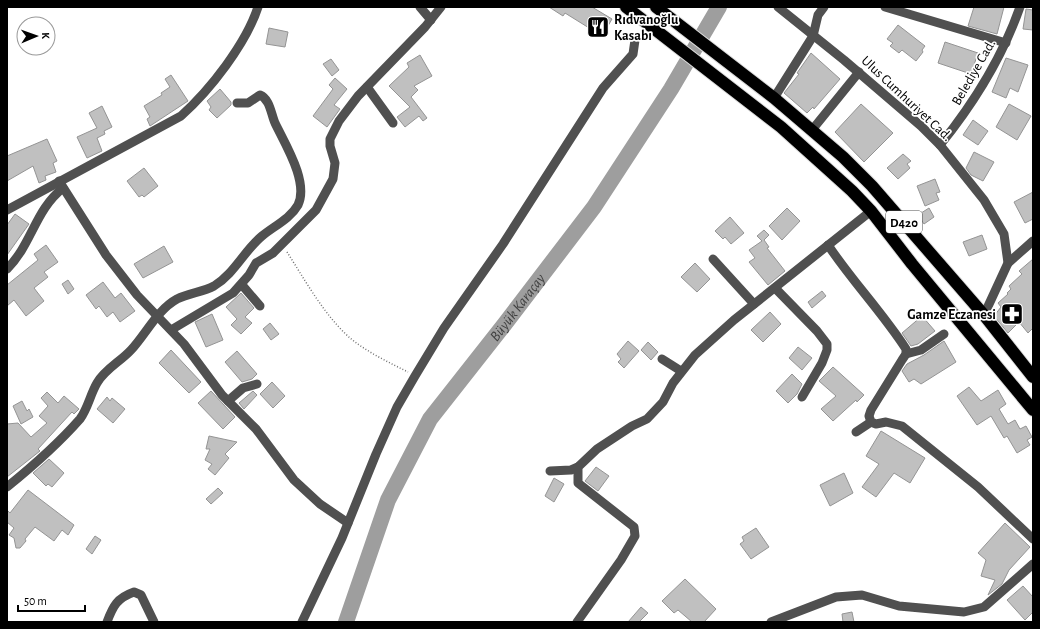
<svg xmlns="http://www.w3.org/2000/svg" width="1040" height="629" viewBox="0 0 1040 629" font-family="'Alegreya Sans',sans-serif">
<rect width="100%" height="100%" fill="#fff"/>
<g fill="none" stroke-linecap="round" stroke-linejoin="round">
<path stroke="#9e9e9e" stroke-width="16" id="s1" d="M346,622l42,-122 42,-81 74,-94 90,-118 77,-118 48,-82"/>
</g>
<g fill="#c0c0c0" stroke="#949494">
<path d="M549,7h43l20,12 -10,17 -37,-23 -2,3z"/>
<path d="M974,7h30l-7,27 -29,-8z"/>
<path d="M1026,9l7,1v20l-10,-1z"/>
<path d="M898,25l27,21 -3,4 1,2 -7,9 -14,-11 -3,3 -9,-7 3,-3 -6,-4z"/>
<path d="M269,28l19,4 -3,15 -19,-3z"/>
<path d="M945,42l33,11 -7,21 -33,-11z"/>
<path d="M811,53l29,26 -26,30 -1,-2 -6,6 -23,-20 15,-19 -2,-1z"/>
<path d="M420,55l12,21 -18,10 4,4 -7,7 16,21 -4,3 -4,-5 -14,11 -8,-10 13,-10 -21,-21 20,-19 -2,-4z"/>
<path d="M1006,58l22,7 -10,27 -8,-4 -4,10 -14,-6z"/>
<path d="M331,59l8,11 -7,6 -9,-12z"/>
<path d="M171,75l17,26 -38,25 -3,-7 3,-2 -6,-11 18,-11 -1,-2 9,-6 -5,-8z"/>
<path d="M335,78l12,11 -13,16 6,4 -13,18 -14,-11 20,-27 -4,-4z"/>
<path d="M220,89l11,13v3l-14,13 -8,-8 2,-3 -4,-6z"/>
<path d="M861,104l32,29 -29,29 -29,-30z"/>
<path d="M1009,104l22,12 -14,24 -21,-13z"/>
<path d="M102,106l10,21 -8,4 1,3 -8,4 5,13 -15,7 -10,-21 20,-9 -8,-15z"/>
<path d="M973,120l15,11 -10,14 -15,-10z"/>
<path d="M47,139l10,22 -4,2 3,9 -11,4 1,4 -7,3 -6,-17 -26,15v-25z"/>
<path d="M974,152l20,10 -11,19 -12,-6 -5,-7z"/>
<path d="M903,154l8,7 -4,3 3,4 -12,11 -11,-11z"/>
<path d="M144,168l14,18 -14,11 -2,-2 -3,2 -12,-16z"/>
<path d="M935,179l5,13 -4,1 3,7 -14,6 -8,-20z"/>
<path d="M1033,192v27l-8,4 -11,-21z"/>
<path d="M787,208l13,13 -18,19 -13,-14z"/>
<path d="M929,208l5,9 -10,7 -6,-9z"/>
<path d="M15,214l14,10 -22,31v-30z"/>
<path d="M730,217l14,16 -13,11 -6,-7 -2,2 -8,-8z"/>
<path d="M764,230l5,5 -5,5 5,7 -2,1 18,23 -17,14 -19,-23 6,-4 -6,-8 13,-9 -5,-5z"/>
<path d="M982,235l5,14 -18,7 -6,-14z"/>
<path d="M46,245l12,17 -14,10 4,5 -14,11 10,13 -18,15 -12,-16 -7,6v-21l31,-25 -4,-6z"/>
<path d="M164,246l9,16 -30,16 -9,-14z"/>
<path d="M1033,259v69l-5,5 -9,-11 -11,11 -14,-17 7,-9 -3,-4 10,-9 -1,-1 4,-4 -2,-3 13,-12 -3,-3z"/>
<path d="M695,263l15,16 -13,13 -16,-15z"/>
<path d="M68,280l6,9 -6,5 -6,-10z"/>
<path d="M103,282l12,16 6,-5 14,18 -15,11 -7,-10 -6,5 -8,-11 -3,3 -10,-14z"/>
<path d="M822,291l4,5 -14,12 -4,-6z"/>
<path d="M241,293l13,15 -9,9 7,6 -11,11 -10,-9 6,-6 -11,-12z"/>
<path d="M770,312l11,12 -18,18 -12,-12z"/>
<path d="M212,314l11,26 -17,7 -11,-25z"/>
<path d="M922,316l13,15 -17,13 -7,2 -9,-13z"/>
<path d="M270,323l9,11 -8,6 -8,-11z"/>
<path d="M628,341l11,10 -15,17 -6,-6 3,-3 -4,-5z"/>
<path d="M944,341l12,21 -35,22 -7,-5 -5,3 -7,-11 5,-7 17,-9z"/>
<path d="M648,342l10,10 -7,8 -10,-10z"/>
<path d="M798,347l14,11 -10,12 -13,-12z"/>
<path d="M171,350l30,32 -12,11 -30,-30z"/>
<path d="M237,351l20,23 -5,5 -10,3 -17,-20z"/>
<path d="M833,367l31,28 -7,7 -1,-2 -23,21 -12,-12 15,-13 -17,-15z"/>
<path d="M792,374l10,10 -5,10 -9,9 -12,-12z"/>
<path d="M272,382l13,14 -12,12 -13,-14z"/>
<path d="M969,387l12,14 17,-11 8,14 -7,5 9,15 7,-4 5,9 6,-3 6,11 -5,3 3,5 -13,8 -10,-17 -3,2 -13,-22 -14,9 -20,-29z"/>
<path d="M211,391l24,26 -12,12 -25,-26z"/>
<path d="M253,391l4,4 -13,14 -5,-6z"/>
<path d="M47,392l11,11 6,-7 15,13 -5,5 -2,-2 -34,37 2,2 -33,26v-53l11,-1 13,14 16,-14 -8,-7 9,-10 -7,-8z"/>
<path d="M107,397l3,4 2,-3 13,11 -12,14 -16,-14z"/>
<path d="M22,401l5,10 2,-2 4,8 -12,7 -8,-18z"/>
<path d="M881,431l44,27 -15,25 -16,-10 -18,24 -14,-10 17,-23 -13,-8z"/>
<path d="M209,436l28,6 -12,12 4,4 -14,17 -7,-6 4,-5 -7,-4 5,-11h-4z"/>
<path d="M49,459l15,14 -12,14 -4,-3 -2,2 -13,-13z"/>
<path d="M596,467l13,9 -11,15 -13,-10z"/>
<path d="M844,473l9,20 -23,13 -10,-21z"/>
<path d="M554,478l10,6 -10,18 -9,-6z"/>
<path d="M218,488l5,5 -12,11 -5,-5z"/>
<path d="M28,490l46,35 -6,10 -6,-5 -8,11 -19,-14 -10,12 1,2 -6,7h-4l-2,-10 -5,-3 5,-7 -7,-6v-12l3,3z"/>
<path d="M1005,523l25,24 -21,23 -7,14 -14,11 7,-15 -14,-4 5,-16 -8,-7z"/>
<path d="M756,528l13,19 -18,12 -11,-15 4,-3 -2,-4z"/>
<path d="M95,536l6,4 -9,14 -6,-5z"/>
<path d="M685,579l31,30 -12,13h-12l-14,-12 -4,3 -12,-12z"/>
<path d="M1023,586l10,11v15l-8,8 -18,-20z"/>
<path d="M641,607l7,6 -9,9h-11z"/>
<path d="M852,612l2,10h-11l-1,-8z"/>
</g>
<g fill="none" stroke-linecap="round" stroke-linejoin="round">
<g stroke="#dbdbdb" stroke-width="14">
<g id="highway">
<path d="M626,7l155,120 71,64 19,20 41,53 121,146"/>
<path d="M656,7l118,91 69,59 29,29 112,129 49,62"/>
</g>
</g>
<path stroke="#727272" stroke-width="1.5" stroke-dasharray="1 2" stroke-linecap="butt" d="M287,252c18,28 37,63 63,86 17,14 38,24 58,34"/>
<g stroke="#505050" stroke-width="9">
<path d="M420,7l11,13"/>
<path d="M778,7l66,53 77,66 19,19 44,55 20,34 4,29 -24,52"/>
<path d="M885,7l121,36"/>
<path d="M367,87l26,36"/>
<path d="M774,98l39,-62 5,-21 6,-8"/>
<path d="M812,130l47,-58"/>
<path d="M940,145c34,-42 62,-87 80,-138"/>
<path d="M59,181l47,74 31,40 47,49 38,51 34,34 38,51 26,24 28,19"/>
<path d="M7,210l174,-94c29,-26 65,-72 77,-109"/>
<path d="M828,245c24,36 54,67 78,104v5l-4,6 -31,50 -2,6 2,6 5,2 10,-2 16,4 76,61 55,52"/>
<path d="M713,259l41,45"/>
<path d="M1008,263l25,-22"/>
<path d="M7,269c25,-25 28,-59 56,-81"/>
<path d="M242,285l18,21"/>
<path d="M775,288l42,43 10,13v6l-5,13 -20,34"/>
<path d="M171,330l62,-37 16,-18 7,-12 17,-10 43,-43 17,-31 2,-16 -5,-17v-7l9,-18 19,-25 67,-69 16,-20"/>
<path d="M906,354l15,-4 23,-16"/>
<path d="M662,359l19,12"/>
<path d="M228,401l15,-13 14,-4"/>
<path d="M856,432l15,-10"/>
<path d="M550,471l21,-1 7,-3"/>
<path d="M7,487c26,-21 51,-43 73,-68 8,-11 10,-24 17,-36 8,-14 23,-21 34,-33 15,-16 26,-40 46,-51 12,-6 26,-7 37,-13 20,-12 30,-35 48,-50 12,-10 28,-17 36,-31 11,-23 -13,-61 -23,-82 -4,-9 -5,-24 -15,-28l-12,8h-11"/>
<path d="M107,622c6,-16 10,-24 27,-30l7,3 13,27"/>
<path d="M302,622l40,-84 34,-84 21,-47 18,-31 29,-48 59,-84 100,-156 30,-34 2,-14"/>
<path d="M577,622l44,-62 14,-24 -1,-9 -56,-44v-16l19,-18 35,-23 15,-7 16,-17 10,-19 22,-28 39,-35 137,-109"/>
<path d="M771,622l65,-25 26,-2 37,11 65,6 20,-5 49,-43"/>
</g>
<use href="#highway" stroke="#000" stroke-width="12"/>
</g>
<defs>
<g id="restaurant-square" transform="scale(1.15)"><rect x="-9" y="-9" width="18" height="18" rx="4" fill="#000" stroke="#fff"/><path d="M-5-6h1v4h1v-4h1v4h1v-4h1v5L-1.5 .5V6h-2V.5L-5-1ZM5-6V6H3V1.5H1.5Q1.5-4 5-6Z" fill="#fff"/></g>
<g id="pharmacy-square" transform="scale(1.15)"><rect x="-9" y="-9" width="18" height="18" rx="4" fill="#000" stroke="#fff"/><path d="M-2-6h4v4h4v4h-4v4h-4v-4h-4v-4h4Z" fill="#fff"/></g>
</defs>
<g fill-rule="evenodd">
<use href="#restaurant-square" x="598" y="27"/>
<use href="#pharmacy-square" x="1012" y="314"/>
</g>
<g text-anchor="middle" stroke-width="3.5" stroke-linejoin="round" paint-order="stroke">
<rect fill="#fff" stroke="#4c4c4c" stroke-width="1" x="886" y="211" width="36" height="22" rx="3"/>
<g font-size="13" font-weight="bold" fill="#000">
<text x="904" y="227">D420</text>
</g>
<g font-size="14" font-weight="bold" fill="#000" stroke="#fff" text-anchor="start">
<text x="614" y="24">Rıdvanoğlu<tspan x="614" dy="16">Kasabı</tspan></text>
<text x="996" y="319" text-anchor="end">Gamze Eczanesi</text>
</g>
<g font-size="14" fill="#000" stroke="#fff">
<text transform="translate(973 72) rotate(-60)" y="5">Belediye Cad.</text>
<text transform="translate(907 98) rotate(43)" y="5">Ulus Cumhuriyet Cad.</text>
</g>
<g font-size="15" font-style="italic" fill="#3f3f3f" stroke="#fff">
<text dy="5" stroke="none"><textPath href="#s1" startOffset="362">Büyük Karaçay</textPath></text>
</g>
</g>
<rect width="1040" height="629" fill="none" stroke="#000000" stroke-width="16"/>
<g transform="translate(36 36) rotate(88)"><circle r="19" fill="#ffffff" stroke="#999999"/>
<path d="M0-3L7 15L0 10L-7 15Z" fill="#000000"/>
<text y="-6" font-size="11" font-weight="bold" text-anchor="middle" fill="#000000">K</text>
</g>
<path d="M18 605v6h67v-6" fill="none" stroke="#000000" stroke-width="2"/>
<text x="24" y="605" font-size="12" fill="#000000" stroke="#ffffff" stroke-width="3" paint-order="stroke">50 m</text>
</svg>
